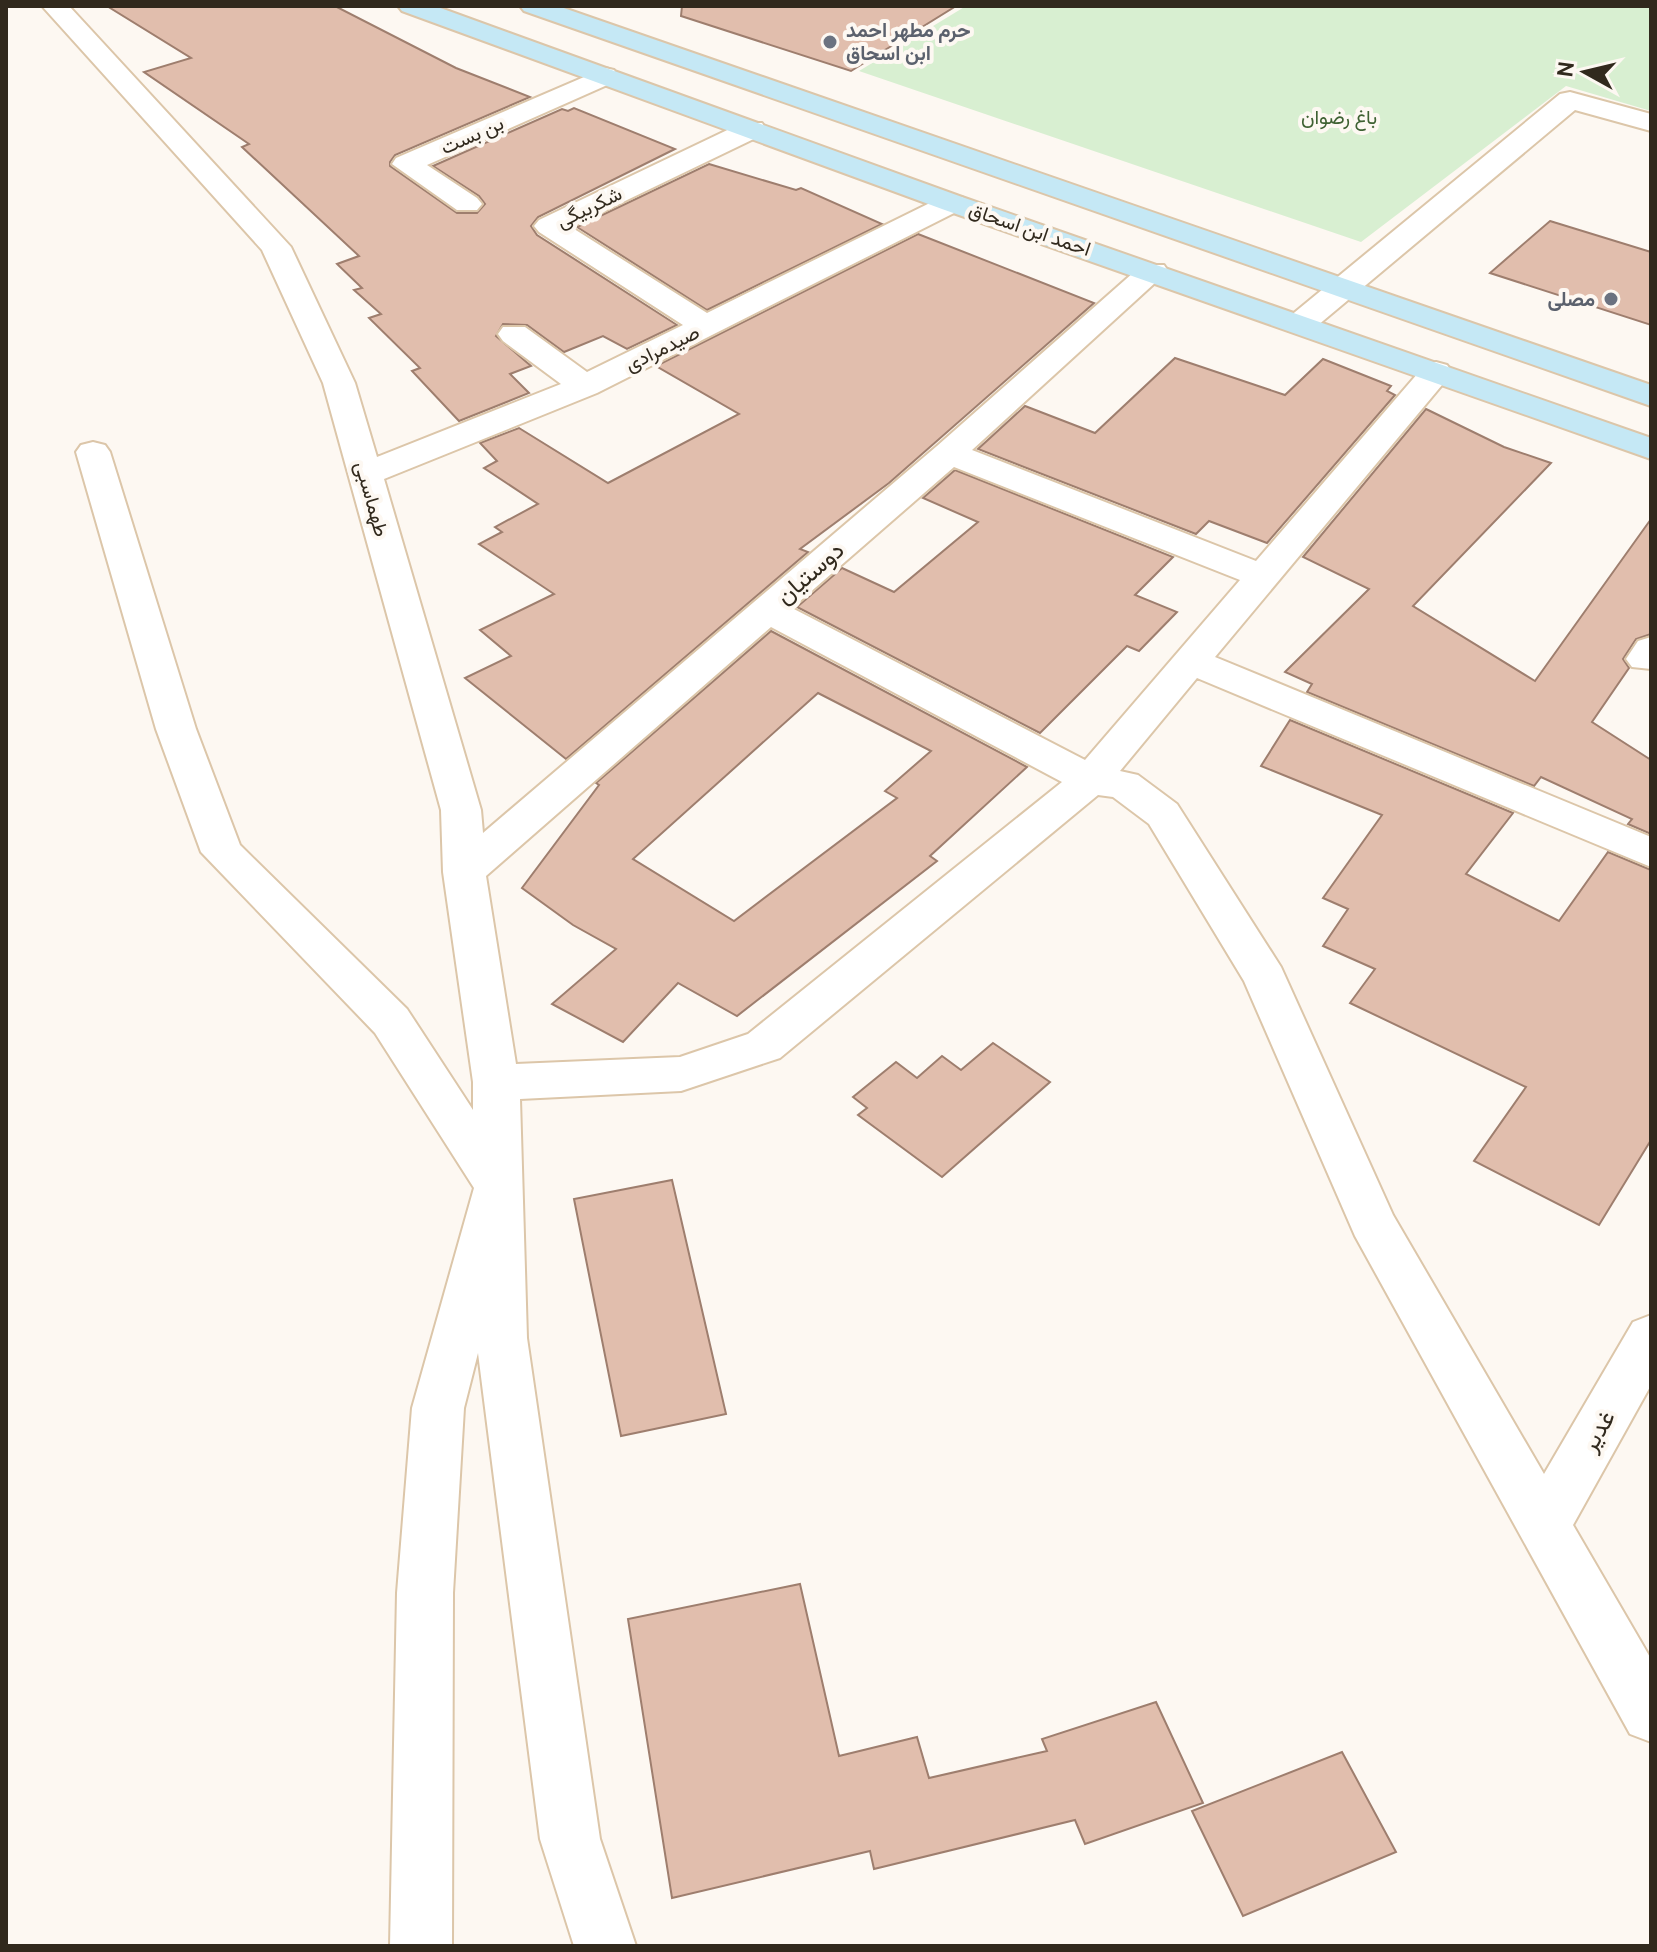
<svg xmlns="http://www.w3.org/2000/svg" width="1657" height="1952" viewBox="0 0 1657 1952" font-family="Cabin,Vazirmatn,sans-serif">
<rect width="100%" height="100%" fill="#fdf8f2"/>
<path fill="#d8efd1" d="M966,6h685v105l-85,-25 -205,156 -502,-171z"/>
<g fill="#e1bead" stroke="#9e7e6e" stroke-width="2" fill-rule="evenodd">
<path d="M107,6h228l121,62 74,29 -135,58 -5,7v4l67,47h20l8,-9 -6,-8 -46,-30 129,-57 6,2 6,-3 101,41 -137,68 -7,9 6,9 140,90 -50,24 -24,-13 -39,16 -37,-27 -24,-1 -7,12 35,30 -21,8 19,19 -70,28 -47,-50 8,-3 -51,-50 12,-4 -27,-24 8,-2 -25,-24 22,-8 -117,-109 7,-3 -105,-72 47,-14z"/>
<path d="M682,6h274l-105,65 -170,-55z"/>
<path d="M709,164l87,26 5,-2 81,36 -175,86 -130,-83z"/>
<path d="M1550,221l101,31v73l-161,-52z"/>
<path d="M918,234l176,69 -205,180 -89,66 8,3 -242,207 -101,-81 46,-22 -31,-26 74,-36 -75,-50 23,-12 -7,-5 43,-23 -54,-36 13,-7 -17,-18 39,-15 89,55 131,-69 -83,-48z"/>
<path d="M1175,358l110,37 38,-36 68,27 -4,5 8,4 -128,148 -58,-22 -13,13 -218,-85 47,-43 70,27z"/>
<path d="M1426,409l78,38 47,16 -138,143 122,75 116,-162v115l-15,5 -13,20 6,9 -37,54 59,38v74l-23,-10 4,-5 -91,-42 -7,9 -227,-94 5,-8 -27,-12 84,-83 -66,-32z"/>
<path d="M955,470l218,87 -38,38 42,17 -38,39 -12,-5 -87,87 -243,-126 45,-39 52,24 84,-70 -55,-24z"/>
<path d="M771,631l256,136 -97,89 7,5 -200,155 -59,-33 -55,59 -71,-38 64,-55 -43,-24 -51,-37 77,-103 -3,-2zM818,693l113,58 -46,40 12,7 -163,123 -101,-62z"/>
<path d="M1290,720l223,93 -47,61 93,47 49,-69 43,18v270l-52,85 -125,-64 52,-74 -176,-84 25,-34 -52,-23 25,-37 -25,-11 59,-83 -121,-49z"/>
<path d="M993,1043l57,39 -108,95 -84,-62 9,-7 -14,-11 43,-35 21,16 25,-22 19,14z"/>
<path d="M672,1180l54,234 -105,22 -47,-237z"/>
<path d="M800,1584l39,172 78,-19 12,41 118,-27 -5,-12 114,-37 47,101 -118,41 -10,-24 -201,49 -4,-18 -198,47 -44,-279z"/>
<path d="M1342,1752l54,100 -153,64 -51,-105z"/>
</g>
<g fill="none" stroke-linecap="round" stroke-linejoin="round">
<g stroke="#dcc6a9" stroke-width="4">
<g id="minor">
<path d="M42,6h27l222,241 64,136 22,74 184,-73 -58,-43 -5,-7 5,-7h22l62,45 96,-47 -144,-93 -5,-6 5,-6 203,-97h20l4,6 -4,6 -191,92 136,86 235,-116h20l5,6 -5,6 -365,184 -213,86 97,331 2,23 454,-387 205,-181h22l4,6 -196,179 284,111 169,-196 11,-3 11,3 5,7 -5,7 -232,278 436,180v30l-454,-189 -77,93 18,4 39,29 104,163 112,248 151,259 89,-152 18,-7v70l-78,140 78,134v83l-21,-8 -275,-498 -111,-255 -95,-157 -36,-27 -15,-2 -318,263 -99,33 -161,8 7,239 73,501 36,107h-62l-34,-107 -62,-486 -14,55 -11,185 -1,353h-62l7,-353 15,-185 62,-220 -99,-155 -174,-181 -45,-123 -80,-277 5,-7 12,-3 12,3 5,7 86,277 44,116 167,164 66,101v-28l-30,-210 -2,-62 -118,-427 -61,-133zM954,467l286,113 -155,180 -293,-152zM771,627l291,155 -314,252 -68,23 -164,7 -30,-188z"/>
<path d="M605,68l9,2 4,6 -4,6 -187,83 50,33 5,6 -5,6h-20l-65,-46 4,-6z"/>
<path d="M1570,92l81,22v17l-76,-21 -264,221h-22l-5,-7 5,-7 271,-223z"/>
<path d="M1651,637v32l-19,-2 -6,-8 12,-18z"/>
</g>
</g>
<g stroke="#dcc6a9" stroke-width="4">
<g id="secondary">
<path d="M398,6h37l527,191 689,241v21l-709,-250 -540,-198z"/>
<path d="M520,6h38l1093,379v21l-1127,-395z"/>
</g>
</g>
<use href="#minor" fill="#fff" fill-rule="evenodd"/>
<use href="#secondary" fill="#c5e8f5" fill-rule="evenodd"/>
</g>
<g fill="#6b7280" stroke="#fdf8f2" stroke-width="3">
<circle cx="830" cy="42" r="8"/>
<circle cx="1611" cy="299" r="8"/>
</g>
<g text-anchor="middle" stroke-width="8" stroke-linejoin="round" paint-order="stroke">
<g font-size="20" font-weight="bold" fill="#5b616d" stroke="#fdf8f2" text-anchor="start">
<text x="846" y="37">حرم مطهر احمد<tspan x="846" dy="23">ابن اسحاق</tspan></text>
<text x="1595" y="306" text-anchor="end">مصلی</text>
</g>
<g font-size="20" fill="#3e6132" stroke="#fdf8f2">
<text x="1339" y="124">باغ رضوان</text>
</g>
<g font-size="20" fill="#31291d" stroke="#fdf8f2">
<text transform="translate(472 135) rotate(-24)" y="7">بن بست</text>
<text transform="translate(589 207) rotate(-26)" y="7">شکربیگی</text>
<text transform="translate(1030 229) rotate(19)" y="7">احمد ابن اسحاق</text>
<text transform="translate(662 348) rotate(-26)" y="7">صیدمرادی</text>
<text transform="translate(372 499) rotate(74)" y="7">طهماسبی</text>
</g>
<g font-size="24" fill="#31291d" stroke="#fdf8f2">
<text transform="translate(810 573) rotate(-41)" y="8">دوستیان</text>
<text transform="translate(1598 1431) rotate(-60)" y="8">غدیر</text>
</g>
</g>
<rect width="1657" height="1952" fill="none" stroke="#31291d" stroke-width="16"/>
<g transform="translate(1585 72) rotate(278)" stroke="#fdf8f2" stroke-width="6" paint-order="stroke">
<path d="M0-6L14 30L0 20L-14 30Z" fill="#31291d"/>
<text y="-12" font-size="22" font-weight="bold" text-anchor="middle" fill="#31291d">N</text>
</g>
</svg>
